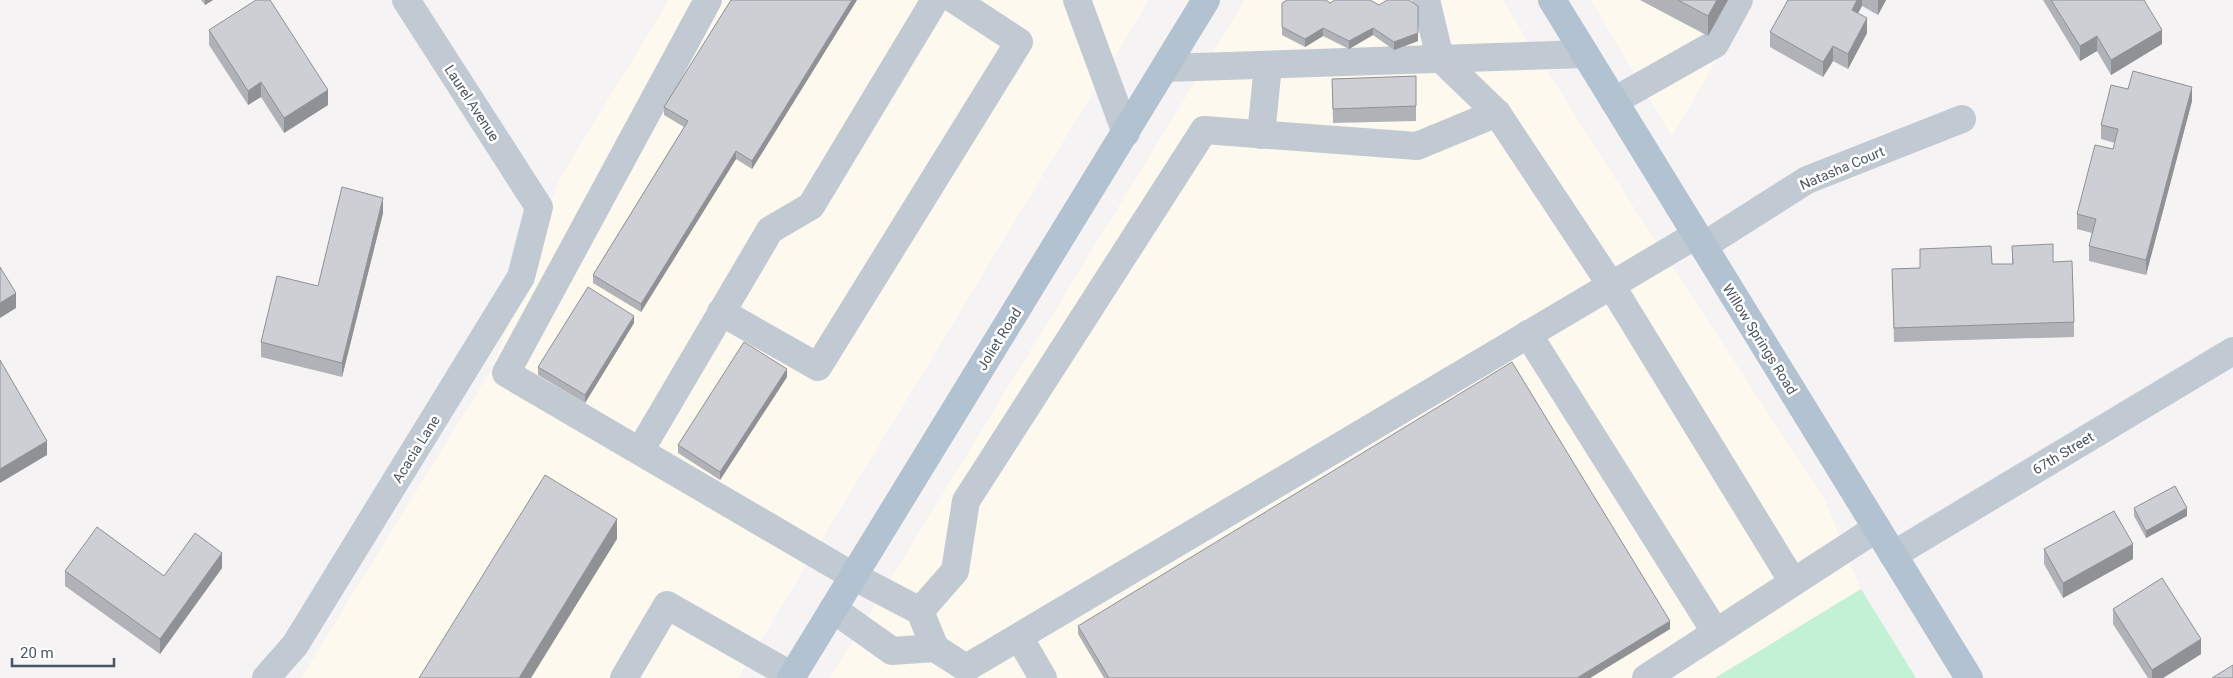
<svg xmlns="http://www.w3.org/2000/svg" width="2233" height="678" viewBox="0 0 2233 678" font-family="Roboto,sans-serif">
<rect width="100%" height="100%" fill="#f5f3f3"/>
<g fill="#fdf9ef">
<path d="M669,0h480l-411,678h-437l192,-311 67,-189z"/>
<path d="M1245,0h257l120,189 204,313 35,87 -146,89h-885z"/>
<path d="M1591,0h160l-79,137z"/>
</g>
<path fill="#c3f1d5" d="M1861,589l55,89h-201z"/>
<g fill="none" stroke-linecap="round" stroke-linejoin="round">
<g stroke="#c1cad2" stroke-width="28">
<path d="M708,0l-202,373 347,203 67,35 15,37 -43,3 -59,-42"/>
<path d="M1077,0l49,133"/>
<path d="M1426,0l14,58 57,55 114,172 182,297"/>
<path d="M1165,68l420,-14"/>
<path d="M1614,101l101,-57 24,-44"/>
<path d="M1261,135l7,-70"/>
<path d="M1703,246l104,-66 155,-61"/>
<path d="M721,312l97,55 201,-325 -64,-42"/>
<path d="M1528,334l188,299"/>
<path d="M640,451l130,-221 41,-24 124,-206"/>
<path d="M1893,555l340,-204"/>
<path d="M920,611l35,-40 11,-70 238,-371 213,16 80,-33"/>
<path d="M1019,637l24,41"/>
<path d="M935,648l31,20 730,-433"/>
<path d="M266,678l29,-33 226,-368 18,-70 -133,-207"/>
<path d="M624,678l43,-73 125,71"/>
<path d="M1646,678l231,-150"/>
</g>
<g stroke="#b3c2d1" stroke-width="28">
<path d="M1552,0l417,678"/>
<path d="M791,678l415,-678"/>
</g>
</g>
<g fill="#b0b2b7">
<path d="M201,0h12l-8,5z"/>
<path d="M857,0l-105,169 -16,-10 -95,153 -48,-29v-8l91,-148 -20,-12v-8z"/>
<path d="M1640,0h88l-20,36z"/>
<path d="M1788,0h98l-8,15 -16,-9 -4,7 9,20 -19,36 -15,-8 -10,16 -53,-30v-15z"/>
<path d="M2043,0h101l18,44 -51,31 -14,-24 -17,10z"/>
<path d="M1282,3h48l88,38 -24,9 -21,-15 -24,14 -26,-13 -18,11 -23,-12z"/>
<path d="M209,30l119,75 -44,28 -23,-36 -13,8 -39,-60z"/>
<path d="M1416,76v45l-83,2 -1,-44z"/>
<path d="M2128,89l64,12 -46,174 -57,-14v-15l3,-13 -15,-4v-15l36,-65 2,-6 -14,-4v-14z"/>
<path d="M383,213l-41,164 -81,-20v-15l57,-56z"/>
<path d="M2012,246l41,16 21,60v15l-180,5 -2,-73 28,-1v-19l72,15h20z"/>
<path d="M634,323l-49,80 -47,-28v-8z"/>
<path d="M787,377l-67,103 -42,-27v-8z"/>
<path d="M2134,508l53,8 -41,22 -12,-22z"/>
<path d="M2044,549l89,10 -70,39 -19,-34z"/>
<path d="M222,568l-62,86 -95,-68v-15l99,5z"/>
<path d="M2113,609l88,45 -38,24h-15l-35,-54z"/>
<path d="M1078,626l592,3 -80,49h-486l-26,-44z"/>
</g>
<g fill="#909195">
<path d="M205,0h8l-8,5z"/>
<path d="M852,0h5l-105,169v-8z"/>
<path d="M1717,0h11l-20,36v-20z"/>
<path d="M1857,0h5v6l-10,18v-14z"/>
<path d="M1878,0h8l-8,15z"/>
<path d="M1418,14v27l-24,9v-8z"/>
<path d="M1867,18v15l-19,36v-15z"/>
<path d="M1323,28v8l-18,11v-8z"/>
<path d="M1373,28v7l-24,14v-8z"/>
<path d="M2162,30v14l-51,31v-15z"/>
<path d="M2097,36v15l-17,10v-15z"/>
<path d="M1833,46v15l-10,16v-15z"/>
<path d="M261,82v15l-13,8v-14z"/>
<path d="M2192,87v14l-46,174v-15z"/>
<path d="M328,90v15l-44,28v-15z"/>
<path d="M736,151v8l-95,153v-8z"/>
<path d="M383,198v15l-41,164v-14z"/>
<path d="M16,293v15l-16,10v-15z"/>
<path d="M634,316v7l-49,80v-8z"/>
<path d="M787,369v8l-67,103v-8z"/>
<path d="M47,441v14l-47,28v-14z"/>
<path d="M2187,508v8l-41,22v-7z"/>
<path d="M617,519v20l-86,139h-12z"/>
<path d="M2133,544v15l-70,39v-15z"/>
<path d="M222,553v15l-62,86v-15z"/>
<path d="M1670,621v8l-80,49h-13z"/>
<path d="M2201,639v15l-38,24h-11v-8z"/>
</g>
<g fill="#cdcfd5" stroke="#909195">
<path d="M256,0h14l58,90 -44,28 -23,-36 -13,9 -39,-61z"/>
<path d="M731,0h121l-100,161 -16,-10 -95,153 -48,-29 95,-154 -24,-14z"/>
<path d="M1287,0h39l4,3 5,-3h35l9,5 8,-5h22l9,6v27l-24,9 -21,-14 -24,13 -26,-13 -18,11 -23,-12v-24z"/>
<path d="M1678,0h39l-9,16z"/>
<path d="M1788,0h69l-5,10 15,8 -19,36 -15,-8 -10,16 -53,-30z"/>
<path d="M2051,0h93l18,30 -51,30 -14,-24 -17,10z"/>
<path d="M2133,71l59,16 -46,173 -57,-14 7,-27 -19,-5 18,-69 18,4 5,-20 -17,-4 10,-40 17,4z"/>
<path d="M1416,76v30l-83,3 -1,-30z"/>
<path d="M342,187l41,11 -41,165 -81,-21 16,-66 41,10z"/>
<path d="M2053,244v18l19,-1 2,61 -180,6 -2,-59 28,-1v-19l71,-3 1,18h21l-1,-18z"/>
<path d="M0,267l16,26 -16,10z"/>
<path d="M588,287l46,29 -49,79 -47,-28z"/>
<path d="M744,342l43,27 -67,103 -42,-27z"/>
<path d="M0,360l47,81 -47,28z"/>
<path d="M1512,362l158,259 -93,57h-468l-31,-52z"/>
<path d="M545,475l72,44 -98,159h-100z"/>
<path d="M2175,486l12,22 -41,23 -12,-23z"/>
<path d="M2114,511l19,33 -70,39 -19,-34z"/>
<path d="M97,527l67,49 31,-43 27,20 -62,86 -95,-68z"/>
<path d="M2162,578l39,61 -49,31 -39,-61z"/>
<path d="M2233,665v13h-21z"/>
</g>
<g text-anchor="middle" stroke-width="5" stroke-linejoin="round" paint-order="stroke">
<g font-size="14" fill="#4a5661" stroke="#fff">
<text transform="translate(472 103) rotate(57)" y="5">Laurel Avenue</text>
<text transform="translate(1842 168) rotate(-23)" y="5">Natasha Court</text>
<text transform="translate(999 339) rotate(-58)" y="5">Joliet Road</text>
<text transform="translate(1760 339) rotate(58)" y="5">Willow Springs Road</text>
<text transform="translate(416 449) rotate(-58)" y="5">Acacia Lane</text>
<text transform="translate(2063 453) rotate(-31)" y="5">67th Street</text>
</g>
</g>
<path d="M12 658v8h102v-8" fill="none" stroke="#4a5661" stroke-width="2.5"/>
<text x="20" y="658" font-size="15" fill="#4a5661" stroke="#ffffff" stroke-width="4" paint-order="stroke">20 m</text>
</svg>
